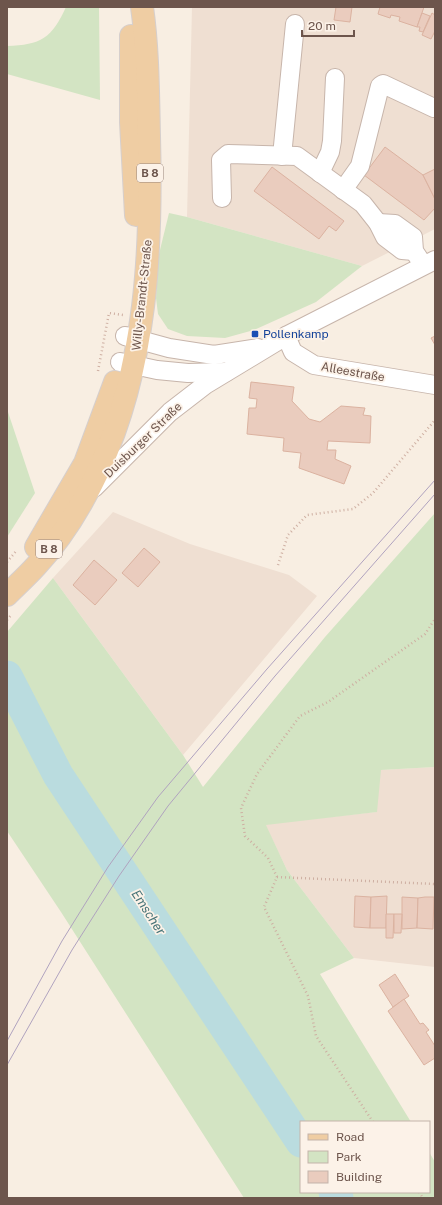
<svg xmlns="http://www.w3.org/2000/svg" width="442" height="1205" viewBox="0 0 442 1205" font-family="'Public Sans',sans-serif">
<rect width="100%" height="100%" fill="#f8eee2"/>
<g fill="#efdfd2">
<path d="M192,7h243v222l-73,37 -175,-49z"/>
<path d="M113,512l77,32 99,31 28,21 -134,159 -130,-177z"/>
<path d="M435,767v200l-81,-9 -67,-88 -22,-46 111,-12 4,-42z"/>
</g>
<g fill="#d3e4c3">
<path d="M66,7h33l1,93 -93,-26v-28c34,-1 45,-8 59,-39z"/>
<path d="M169,213l18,4 175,49 -46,36 -62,28 -29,8 -38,-2 -19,-7 -10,-15 -2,-16 3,-44z"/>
<path d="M7,409l28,84 -28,44z"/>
<path d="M435,513v254l-54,3 -4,42 -111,13 21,45 67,88 -34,16 91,148h-110v70h128v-40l6,10v36h-191l-183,-286 -54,-81v-199l46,-54 130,177 20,32 122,-150z"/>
</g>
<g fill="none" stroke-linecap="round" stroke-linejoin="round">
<g stroke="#badcdf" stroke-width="31">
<path d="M7,676l51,99 243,367"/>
<path d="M334,1192l4,6"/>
</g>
</g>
<g fill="#eaccbe" stroke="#dbb2a0">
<path d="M336,7h16l-2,15 -16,-2z"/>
<path d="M380,7h44l-7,20 -18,-6 1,-4 -9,-2 -1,3 -12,-4z"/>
<path d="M422,13l8,3 -7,16 -4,-1 1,-4h-3z"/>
<path d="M432,13l3,2v16l-4,8 -9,-4z"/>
<path d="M385,147l38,28 12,24v9l-11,12 -60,-45z"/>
<path d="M272,167l72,54 -8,10 -7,-5 -10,13 -65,-48z"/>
<path d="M435,169v30l-12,-24z"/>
<path d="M435,336v9l-4,-7z"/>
<path d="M251,382l43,5 -2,14 17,18 11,3 21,-16 24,2 -2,7 8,1 -1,27 -42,-2 -1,9h9l-1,9 16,7 -7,18 -45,-16 2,-15 -18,-2 1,-13 -37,-4 2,-26h7l1,-9 -8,-1z"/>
<path d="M144,548l16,14 -22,25 -16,-14z"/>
<path d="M94,560l23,20 -22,25 -22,-20z"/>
<path d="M355,896l16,1 -1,31 -16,-1z"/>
<path d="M387,896l-1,32h-16l1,-31z"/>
<path d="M402,897l16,1 -1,30 -15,1z"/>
<path d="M425,897h9l-1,32 -16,-1 1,-30z"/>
<path d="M386,914h8l-1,24h-7z"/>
<path d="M394,914h8l-1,19h-7z"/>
<path d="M395,974l14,22 -16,11 -14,-22z"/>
<path d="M404,999l16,25 3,-1 6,7 -3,2 9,14v12l-11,7 -36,-54z"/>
</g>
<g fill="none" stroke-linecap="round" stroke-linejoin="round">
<g stroke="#c7b5ab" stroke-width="20">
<g id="minor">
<path d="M282,156l13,-132"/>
<path d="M320,173l10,-21 2,-11 3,-63"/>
<path d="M343,190l17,-24 20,-80 3,-2 51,24"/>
<path d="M222,198l-1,-38 7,-6 69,2 66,48 15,19 7,14 17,13 12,1"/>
<path d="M378,223l17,1 18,13 1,14 6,9"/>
<path d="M125,336l44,12 45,7 44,-7"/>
<path d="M286,336l7,16 21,13 121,20"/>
<path d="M120,362l37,8 31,3 38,-1"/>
<path d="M94,488l76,-76 35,-27 81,-49 149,-76"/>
</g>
</g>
<g stroke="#d6cfcd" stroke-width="24">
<g id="major">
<path d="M131,36v86l5,93"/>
<path d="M36,547l49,-84 30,-81"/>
<path d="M7,595c10,-10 20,-19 29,-29 26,-28 47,-63 63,-97 48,-103 53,-222 50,-333 -1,-43 -1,-87 -7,-129"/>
</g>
</g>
<g stroke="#ceafa2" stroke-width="2.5" stroke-dasharray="1 3" stroke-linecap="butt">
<path d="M98,371l11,-58 14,2"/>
<path d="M7,562l10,-12"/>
<path d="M278,565l10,-30 19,-20 46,-6 20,-16 62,-73"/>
<path d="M7,620l5,-6"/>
<path d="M277,877l-9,-19 -23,-22 -4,-28 16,-34 43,-58 28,-14 97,-68 10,-15"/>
<path d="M373,1122l-57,-86 -8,-40 -44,-89 13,-30 158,7"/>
<path d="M419,1192l4,6"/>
</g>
<use href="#minor" stroke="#fff" stroke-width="18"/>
<use href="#major" stroke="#efcda3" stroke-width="22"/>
<g stroke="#b0a3bf" stroke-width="1">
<path d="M7,1041l55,-100 46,-74 50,-70 109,-128 168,-189"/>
<path d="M7,1065l65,-115 47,-74 49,-70 107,-130 160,-182"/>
</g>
</g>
<rect fill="#1a4fb4" stroke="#fcf2e8" stroke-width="1.5" x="251" y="330" width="8" height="8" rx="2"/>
<g text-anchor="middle" stroke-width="3.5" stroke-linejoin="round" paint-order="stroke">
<g fill="#fcf2e8" stroke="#98847b" stroke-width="1">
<rect x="137" y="164" width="26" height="18" rx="3"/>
<rect x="36" y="540" width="26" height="18" rx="3"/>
</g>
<g font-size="11" font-weight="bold" fill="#6d554c">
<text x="150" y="177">B 8</text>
<text x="49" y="553">B 8</text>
</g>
<g font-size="12" fill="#6d554c" stroke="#fcf2e8">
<text transform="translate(142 295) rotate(-84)" y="4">Willy-Brandt-Straße</text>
<text transform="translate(353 372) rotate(10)" y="4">Alleestraße</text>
<text transform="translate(143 440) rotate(-44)" y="4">Duisburger Straße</text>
</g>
<g font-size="12" fill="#164399" stroke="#fcf2e8" text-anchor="start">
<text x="263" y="338">Pollenkamp</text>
</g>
<g font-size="13" font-style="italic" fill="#467377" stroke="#fcf2e8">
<text transform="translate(149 912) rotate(57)" y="5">Emscher</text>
</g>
</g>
<rect width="442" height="1205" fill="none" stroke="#6d554c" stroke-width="16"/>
<rect x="300" y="1121" width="130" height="72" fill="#fcf2e8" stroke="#c3b3aa"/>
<rect x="308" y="1134" width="20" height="6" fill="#efcda3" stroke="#c3b3aa"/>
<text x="336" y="1141" font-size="12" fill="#6d554c">Road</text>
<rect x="308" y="1151" width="20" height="12" fill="#d3e4c3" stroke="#c3b3aa"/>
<text x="336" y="1161" font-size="12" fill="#6d554c">Park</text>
<rect x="308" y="1171" width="20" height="12" fill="#eaccbe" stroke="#c3b3aa"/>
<text x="336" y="1181" font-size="12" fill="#6d554c">Building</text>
<path d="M302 30v6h52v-6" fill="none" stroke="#6d554c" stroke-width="2"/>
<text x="308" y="30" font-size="12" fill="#6d554c" stroke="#fcf2e8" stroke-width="3" paint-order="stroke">20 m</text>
</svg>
